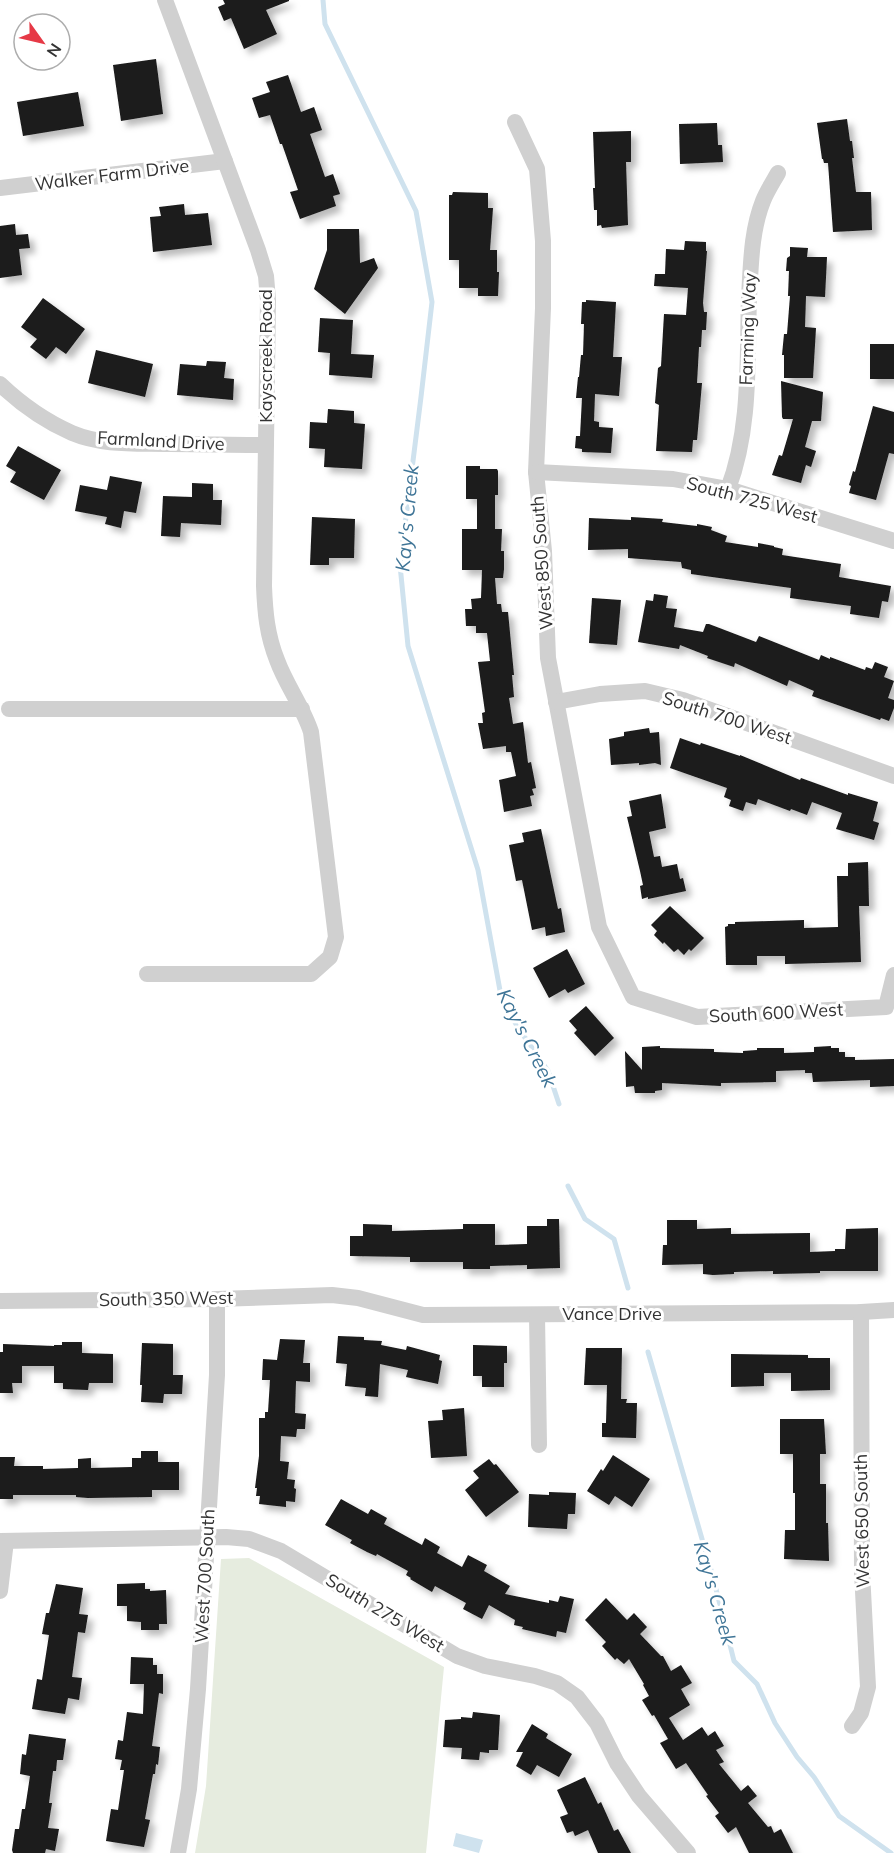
<svg xmlns="http://www.w3.org/2000/svg" width="894" height="1853" viewBox="0 0 894 1853" font-family="Mulish,sans-serif">
<defs>
<filter id="shadow"><feDropShadow dx="5.5" dy="5.5" stdDeviation="3" flood-color="#0004"/></filter>
</defs>
<rect width="100%" height="100%" fill="#fff"/>
<path fill="#e6ecdf" d="M249,1558l195,109 -18,186h-231l11,-67 15,-227z"/>
<path fill="#cfe2ee" d="M456,1833l27,7 -4,13 -26,-7z"/>
<g fill="none" stroke-linecap="round" stroke-linejoin="round">
<g stroke="#cfe2ee" stroke-width="5">
<path d="M323,0l2,24 91,187 16,91 -11,95 -21,168 8,81 70,224 23,126 16,30 31,45 11,33"/>
<path d="M568,1186l17,33 29,20 14,49"/>
<path d="M648,1352l65,225 21,84 23,23 18,39 22,34 17,20 25,39 52,37"/>
</g>
</g>
<g fill="#1a1a1a" filter="url(#shadow)">
<path d="M223,0h66v1l-23,9 11,24 -33,15 -13,-31 -7,3 -6,-14 7,-3z"/>
<path d="M156,59l7,55 -42,7 -8,-56z"/>
<path d="M288,75l13,37 13,-5 8,23 -12,4 15,43 8,-3 7,20 -7,2 3,10 -36,13 -10,-27 8,-2 -16,-46h-2l-10,-29 -11,3 -7,-20 18,-6 -4,-10z"/>
<path d="M78,92l6,34 -61,10 -6,-34z"/>
<path d="M847,119l3,22h2l2,17h-2l4,34h15l1,38 -39,2 -5,-69h-4l-1,-4h-1l-5,-36z"/>
<path d="M717,123l1,22h4l1,17 -43,2 -1,-40z"/>
<path d="M631,131v31h-5l2,63 -26,3 -1,-3 -4,1v-16h-3l-1,-22h2l-2,-56z"/>
<path d="M453,192l35,1v15h5l-3,42h7v22h2l-1,24h-20v-8h-19v-28h-10v-65h3z"/>
<path d="M184,204l1,11 23,-2 4,32 -59,7 -3,-35 11,-1 -2,-9z"/>
<path d="M15,224l1,11 12,-1 2,14 -11,1 3,26 -22,3v-52z"/>
<path d="M327,229h32l1,34 14,-5 4,10 -33,46 -31,-25 13,-39z"/>
<path d="M685,241l21,1v9h1l-4,52 1,9h3l-1,18h-4l-1,17h-2l-2,36h5l-5,57h-4l-1,12 -36,-1 3,-46 -4,-2 3,-35 3,-2 3,-52 22,1 2,-27 -34,-2 1,-12h10l1,-25 18,1z"/>
<path d="M790,247l18,1 -1,9h20l-2,40 -19,-1 -1,31 11,1 -3,50h-29v-23h-2l2,-21h3l3,-38h-2l1,-25h-3l1,-13 3,-2z"/>
<path d="M43,298l42,31 -19,25 -10,-7 -10,12 -16,-12 7,-8 -16,-12z"/>
<path d="M586,300l30,2 -3,55h9l-3,39 -24,-2 -1,27 5,1v5l14,1 -2,25 -29,-1v-3l-7,-1 1,-12h4l2,-38h-6l2,-21h1l2,-22h2l1,-31h-3l1,-22h4z"/>
<path d="M320,318l33,2 -2,34 23,1 -2,23 -43,-3 1,-22 -12,-1z"/>
<rect x="870" y="344" width="24" height="35"/>
<path d="M96,350l57,14 -8,33 -57,-14z"/>
<path d="M207,361l19,1 -2,16 10,1 -1,21 -56,-5 3,-31 26,2z"/>
<path d="M781,381l42,11 -2,29h-9l-7,26 11,4 -5,16 -5,-2 -5,18 -29,-8 7,-20 3,1 11,-37h-10l-1,-2z"/>
<path d="M873,406l21,6v42l-5,-1 -13,47 -27,-7 2,-7 -2,-1 4,-14 2,1z"/>
<path d="M328,409l26,2v12l11,1 -3,45 -38,-2 1,-18 -16,-1 1,-26 17,1z"/>
<path d="M18,446l43,24 -17,30 -34,-18 6,-10 -10,-6z"/>
<path d="M466,466h14v3h17l1,2v24h-3v34h7l-1,22h3v18l-1,9h-8l2,26h4l1,8h6l6,63h-2l2,22 -5,1 4,26 10,-2 5,41 3,-1 5,26 -4,1 2,6 -4,1 2,10 -28,6 -5,-32 17,-4 -5,-24h-5v-6l-23,3 -5,-26h5l-1,-10 3,-1 -7,-50 12,-1 -3,-28h-11v-7h-10l-1,-17h7l-1,-10 10,-1 1,-28h-20v-41h15v-30h-11z"/>
<path d="M110,476l32,6 -6,31 -12,-2 -3,17 -16,-4 2,-7 -32,-6 5,-26 27,5z"/>
<path d="M192,483l21,1v16h9l-1,25 -40,-2 -1,14 -19,-1 2,-40 29,1z"/>
<path d="M312,517l43,2 -1,39h-25v7h-19z"/>
<path d="M631,517l32,2 -1,3 35,4v-2l15,3 -1,3 16,6 -2,6 33,5v-4l16,3v1l9,2 -1,6 59,9 -2,13 52,9 -3,16 -6,-1 -3,17 -29,-4 1,-8 -61,-8 1,-10 -100,-14v-4l-9,-2 -1,-6 -53,-4v-9l-40,1 1,-32 42,2z"/>
<path d="M654,594l14,2 -2,12 11,1 -3,18 29,5 3,-8h3l47,18 3,-6 60,24 2,-5 9,4v-2l35,13 1,-3 6,2 3,-7 13,5 -4,10 10,4 -6,17 6,2v8l-5,13 -8,-3 -1,2 -68,-24 2,-5 -25,-11 -2,6 -52,-23 -1,4 -27,-9 1,-2 -28,-11 -1,4 -41,-7 8,-42 7,1z"/>
<path d="M592,598l29,2 -4,45 -28,-2z"/>
<path d="M649,728l1,5 9,-1 2,33 -6,-2 -16,2v-2l-28,2 -2,-26 15,-3v-4z"/>
<path d="M680,738l20,7 1,-2 39,13v-1l60,25 1,-2 47,17v-2l30,9 -5,19 6,2 -5,17 -38,-11 6,-16 -30,-11 -5,13 -16,-6 -1,2 -32,-12 -2,6 -10,-3 -3,9 -14,-5 2,-6 -7,-3 3,-9 -57,-20z"/>
<path d="M661,794l5,34 -17,4 5,25 6,-1 2,11 15,-3 3,15 3,-1 3,13 -38,8v-2l-6,2 -2,-13 3,-1 -3,-14 -13,-54 5,-1 -3,-15z"/>
<path d="M541,829l17,80 3,-1 4,24 -19,4 -1,-9 -13,3 -10,-50 -6,1 -7,-36 15,-3 -2,-9z"/>
<path d="M868,862l1,44h-10l2,56 -76,2v-8h-28v9h-31l-1,-38 3,-1v-2h7v-2l69,-2v8l34,-1 -1,-51h11v-13z"/>
<path d="M670,906l34,32 -13,13 -2,-2 -5,6 -6,-6 -4,3 -10,-10 -1,2 -9,-9 3,-4 -6,-6z"/>
<path d="M567,949l18,35 -17,9 -3,-4 -16,9 -16,-30z"/>
<path d="M586,1006l28,32 -19,18 -21,-23 3,-3 -8,-9z"/>
<path d="M660,1046v2l54,1v3l29,1v-2l14,-1v-2h27v5l30,-1v-5l17,-1v2h8v4h6v5h10v3l39,-1v27l-24,1v-7l-57,2 -1,-9h-7v-3l-29,1v11l-55,1v3l-59,-3v7l-7,1v2h-20l-1,-7 -8,1 -1,-36 17,19v-23z"/>
<path d="M547,1219h12l1,49 -33,1v-4l-37,1v3h-27v-7h-53v-5l-60,-1v-20h13v-12l29,1v6l71,-2v-5h32v21l32,-1v-18h20z"/>
<path d="M667,1220h30v9l34,-1v6l79,-1v19l25,-1v-2h10l1,-20 32,-1v43h-58v2l-47,1v-3l-39,1v2l-21,1 -10,-1v-10l-41,1 1,-20h4z"/>
<path d="M338,1336l26,1v3l18,1 -1,4 25,5 1,-4 33,9 -1,5 3,1 -4,23 -32,-7 2,-7 -28,-6 -2,33 -13,-1 1,-8 -21,-2 2,-22 -11,-1z"/>
<path d="M280,1339l25,1 -2,23h7v19l-14,-1 -1,32 11,1 -1,15h-8l-1,8 -15,-1 -1,25 9,1 -2,17 8,1 -1,8 2,1 -1,13 -9,-1v6l-27,-3 1,-8h-4l1,-8h-2l4,-32v-38h6v-6h3l2,-32h-8l1,-21 14,1z"/>
<path d="M62,1342h20v11l31,1v29h-24l-1,7 -25,-1v-6h-9v-17h-32v17h-10l1,10h-13v-41h3v-8l51,2v-1h8z"/>
<path d="M142,1343l31,1v31h10l-1,19h-18l-1,9 -22,-1 1,-17h-2z"/>
<path d="M473,1345l34,1v17h-3v24h-22v-11h-9z"/>
<path d="M586,1348h36l-1,51h6l-1,4h11l-1,35 -34,-1v-14h4l1,-38h-23z"/>
<path d="M731,1354l77,1v3h22v32l-39,1v-18h-27v13l-33,1z"/>
<path d="M464,1408l3,48 -36,2 -3,-37 15,-1 -1,-10z"/>
<path d="M780,1419h44l2,35h-6v30h6v39h2l1,38 -45,-2 1,-29h10v-37h-2v-39h-13z"/>
<path d="M141,1451h17v11h21v28h-27v7l-64,1 -12,-1v-2h-63v4h-13v-42h15l-1,9h29v3l35,-1v-9l13,-1v10l41,-1v-9h9z"/>
<path d="M613,1455l37,24 -18,28 -17,-11 -6,9 -22,-14 14,-22 2,2z"/>
<path d="M489,1459l5,6 2,-1 23,28 -33,25 -21,-27 14,-12 -6,-7z"/>
<path d="M549,1492l27,1 -1,21h-7l-1,15 -39,-2 1,-33 20,1z"/>
<path d="M341,1499l27,15 3,-5 16,9 -3,6 38,21 3,-7 15,9 -3,6 25,14 6,-12 19,10 -3,6 26,15 -5,8 44,9v-3l9,2 2,-6 14,3 -8,34 -9,-2 -1,6 -34,-8 1,-2 -9,-2 1,-5 -26,-15 -7,14 -19,-10 3,-6 -31,-17 -3,6 -22,-13 1,-1 -5,-3 2,-4 -31,-17 -1,2 -9,-4 -17,-9 2,-3 -27,-15z"/>
<path d="M145,1583v6h5v2l16,-1 1,34h-8v6h-18v-8l-14,-1v-15h-10v-22z"/>
<path d="M56,1584l27,4 -4,26 9,1 -3,18 -7,-1 -6,45 10,1 -3,22 -11,-2 -3,16 -33,-5 5,-30 5,1 7,-45 -7,-1 4,-21h3z"/>
<path d="M606,1598l21,22 7,-7 13,14 -7,7 21,22h2l8,15 10,-6 11,18 -11,6 9,16 -21,13 14,22 19,-13 6,9 7,-5 9,15 -8,4 8,12 -5,2 22,27 7,-6 9,11 -9,7 20,24 3,-1 3,7 7,-4 12,24h-44l-13,-26 -8,6 -13,-17 4,-3 -13,-17 2,-1 -22,-32 -10,6 -16,-26 8,-4 -14,-24 -2,1 -10,-16 7,-4 -6,-11 1,-1 -15,-25 -5,5 -7,-6 -2,2 -13,-14 4,-4 -21,-22z"/>
<path d="M131,1657l22,1v7h4v9h6v20l-4,-1 -7,53 8,1 -2,18 -2,-1 -1,10h-2l-8,45 5,1 -6,27 -38,-6 5,-32 7,1 6,-40h-4l2,-10 -7,-1 3,-19 5,1 4,-29 16,2 1,-30h-14z"/>
<path d="M473,1712l27,3 -2,35h-9v3l-9,-1 -1,8 -18,-1 1,-11 -19,-1 2,-27 16,-1v-2l11,1z"/>
<path d="M532,1724l16,10 -2,4 26,16 -13,23 -22,-12 -6,10 -15,-9 7,-14h-7z"/>
<path d="M29,1734l37,5 -3,21h-6l-1,11h-3l-4,32h3l-4,25 11,1 -4,22 -9,-2 -1,4h-32l-1,-3 3,-21h4l3,-20h3l5,-33 -10,-2 2,-20 4,1z"/>
<path d="M585,1777l13,27 3,-2 13,29 4,-2 13,24h-33l-10,-23 -13,6 -2,-5 -6,2 -7,-16 8,-3 -11,-24z"/>
</g>
<g fill="none" stroke-linecap="round" stroke-linejoin="round">
<g stroke="#d0d0d0" stroke-width="16">
<path d="M515,122l22,47 6,72v67l-7,164 8,79 4,107 51,269 34,70 64,20 189,-10 8,-32"/>
<path d="M0,188l225,-27"/>
<path d="M0,384c22,21 45,37 72,49 31,13 65,10 97,11 32,0 65,1 97,1"/>
<path d="M536,472l137,7 55,10 166,52"/>
<path d="M728,489c23,-60 19,-128 21,-192 2,-32 2,-66 14,-96 4,-10 10,-19 15,-28"/>
<path d="M556,702l44,-8 45,-3 38,9 211,76"/>
<path d="M9,709h293"/>
<path d="M147,974h164l19,-17 6,-20 -25,-205c-8,-25 -25,-47 -34,-72 -10,-25 -12,-48 -13,-74l4,-286 -2,-24 -8,-26 -93,-250"/>
<path d="M0,1301l217,-2 115,-4 26,3 65,17 438,-3 33,-2"/>
<path d="M537,1315l2,130"/>
<path d="M0,1541l226,-4 23,2 32,12 176,105 28,10 50,10 22,7 20,14 20,26 20,40 22,33 49,57"/>
<path d="M0,1591l6,-50"/>
<path d="M852,1726l9,-13 7,-26 -6,-115 -1,-260"/>
<path d="M178,1853l11,-64 9,-100 19,-314v-76"/>
</g>
</g>
<g text-anchor="middle" stroke-width="6" stroke-linejoin="round" paint-order="stroke">
<g font-size="18" fill="#333" stroke="#fff">
<text transform="translate(112 175) rotate(-7)" y="6">Walker Farm Drive</text>
<text transform="translate(748 329) rotate(-88)" y="6">Farming Way</text>
<text transform="translate(266 356) rotate(-90)" y="6">Kayscreek Road</text>
<text transform="translate(161 441) rotate(3)" y="6">Farmland Drive</text>
<text transform="translate(752 500) rotate(15)" y="6">South 725 West</text>
<text transform="translate(542 563) rotate(-94)" y="6">West 850 South</text>
<text transform="translate(727 718) rotate(18)" y="6">South 700 West</text>
<text transform="translate(776 1013) rotate(-3)" y="6">South 600 West</text>
<text transform="translate(166 1299) rotate(-1)" y="6">South 350 West</text>
<text x="612" y="1320">Vance Drive</text>
<text transform="translate(862 1521) rotate(-91)" y="6">West 650 South</text>
<text transform="translate(205 1576) rotate(-87)" y="6">West 700 South</text>
<text transform="translate(385 1613) rotate(31)" y="6">South 275 West</text>
</g>
<g font-size="20" font-style="italic" fill="#3f7597" stroke="#fff">
<text transform="translate(407 518) rotate(-85)" y="7">Kay's Creek</text>
<text transform="translate(527 1038) rotate(63)" y="7">Kay's Creek</text>
<text transform="translate(715 1593) rotate(74)" y="7">Kay's Creek</text>
</g>
</g>
<g transform="translate(42 42) rotate(124)"><circle r="28" fill="#ffffff" stroke="#adadad" stroke-width="1.5"/>
<path d="M0-4.5L10 22L0 15L-10 22Z" fill="#e63946"/>
<text y="-9" font-size="16" font-weight="bold" text-anchor="middle" fill="#333333">N</text>
</g>
</svg>
